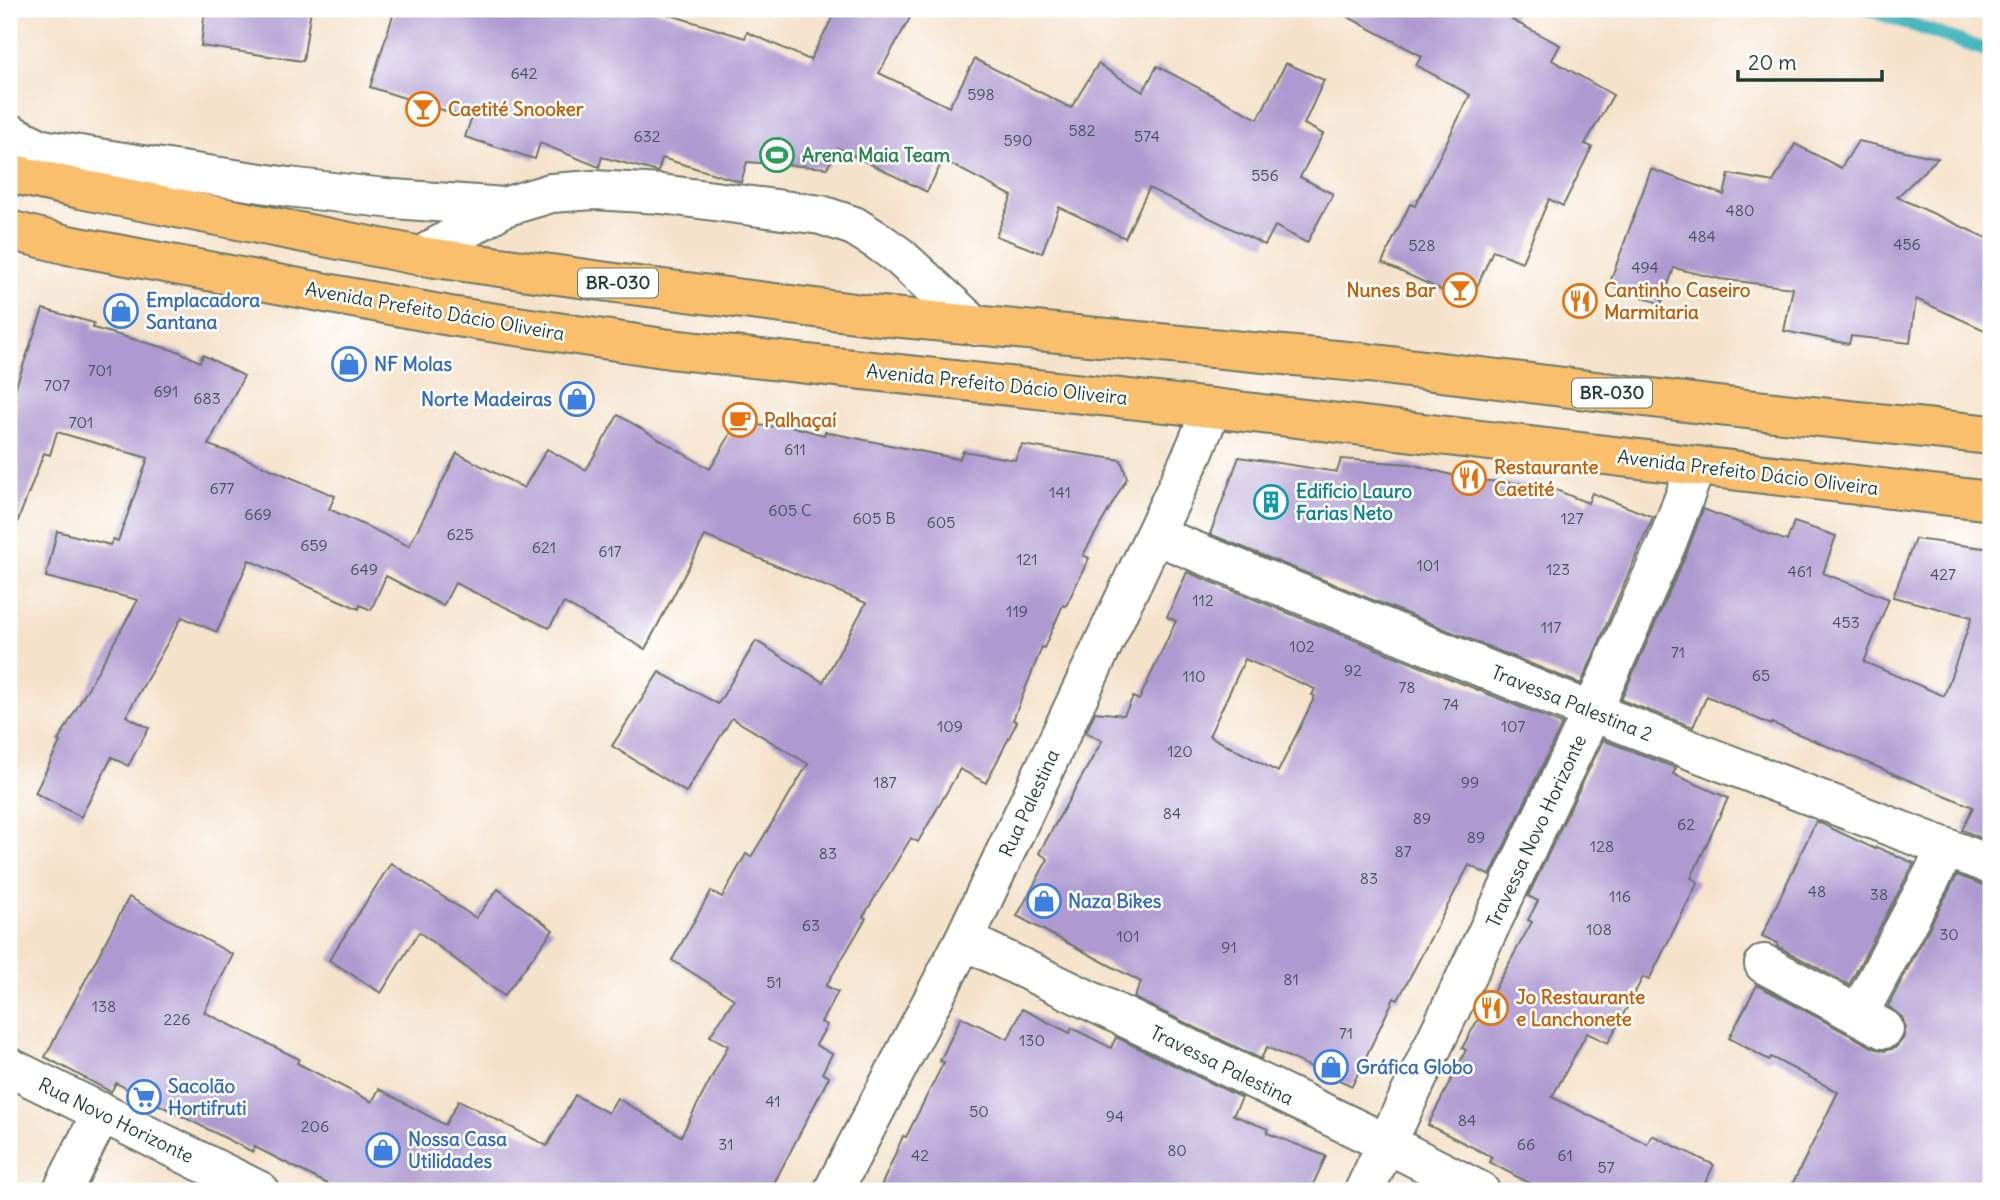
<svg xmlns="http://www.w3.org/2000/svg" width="2000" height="1200" viewBox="0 0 2000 1200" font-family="Delius,sans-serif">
<rect width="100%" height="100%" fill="#fff"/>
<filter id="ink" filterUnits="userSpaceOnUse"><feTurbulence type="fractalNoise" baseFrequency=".0143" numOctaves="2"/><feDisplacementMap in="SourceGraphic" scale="14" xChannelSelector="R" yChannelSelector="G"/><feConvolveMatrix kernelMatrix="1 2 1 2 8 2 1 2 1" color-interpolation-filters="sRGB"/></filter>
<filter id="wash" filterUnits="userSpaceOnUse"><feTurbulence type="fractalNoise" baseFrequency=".00686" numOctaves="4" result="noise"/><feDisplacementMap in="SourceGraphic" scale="28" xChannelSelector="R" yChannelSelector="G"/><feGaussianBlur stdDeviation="1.57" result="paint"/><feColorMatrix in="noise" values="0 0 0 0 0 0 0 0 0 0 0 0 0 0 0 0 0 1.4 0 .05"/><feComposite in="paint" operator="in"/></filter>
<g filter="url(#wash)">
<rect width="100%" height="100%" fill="#f5e2ca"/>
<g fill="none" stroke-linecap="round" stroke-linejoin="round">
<path stroke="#47b6bf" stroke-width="14" d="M1867,9l124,43"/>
</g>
<g id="blocks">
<g fill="#ae9ad0" fill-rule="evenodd">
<path d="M205,9h106l-8,52 -102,-15z"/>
<path d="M395,9h256l94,29 2,-6 63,28 27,-51h78l-36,64 70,34 26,-48 96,49 27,-44 45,28 14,-26 101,53 28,-56 38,17 -20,44 19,10 -23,43 33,17 -26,49 -32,-17 -10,19 -116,-57 -24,50 -66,-31 -17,46 -46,-17 16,-40 -69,-36 -16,32 -89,-44 -11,20 -80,-6 -6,20 -79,-24 -4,14 -56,-15 -3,10 -59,-24 -5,16 -70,-22 6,-18 -101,-32z"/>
<path d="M1333,9h185l-6,11 48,25 -8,15 61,35 -28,49 7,3 -29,59 -14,-7 -27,63 -29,-12 -23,53 -88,-40 28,-59 5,2 55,-111 -54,-30 6,-9z"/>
<path d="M1858,141l80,17 -41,39 94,43v93l-75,-34 -6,44 -59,-7 -2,8 -65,-13 9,-43 -73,-9 -46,-11 -13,36 -52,-19 42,-116 73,26 5,-21 44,8 22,-38 46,24z"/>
<path d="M43,309l51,14 -1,5 87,24 20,10 3,-7 41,21 -36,69 27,9 100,42 -6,13 80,37 48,-93 67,35 23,-39 39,21 32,-55 92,54 27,-46 41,4 1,-4 45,12 1,-3 134,27 4,-8 52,9 7,-15 99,15 6,18 -44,77 6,3 -23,48 -3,-1 -19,43 -2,-1 -29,73 4,2 -31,61 -26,-14 -42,73 -7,-4 -48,79 3,1 -40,68 12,6 -17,30 6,3 -11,20 16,9 -10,19 7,4 -59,114h-429l-86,-44 -2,5 -137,-69 -5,9 -66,-35 84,-160 104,58 -29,57 95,47 -2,4 75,39 7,-13 66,36 14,-25 88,46 28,-51 33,18 9,-15 64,38 47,-90 -18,-10 24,-37 -62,-39 39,-69 11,6 24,-43 5,3 57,-93 -76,-46 -46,74 -74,-46 47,-74 59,32 38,-63 67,41 43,-79 -161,-67 -60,113 -81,-46 -15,25 -94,-45 -12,23 -57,-30 -15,34 -11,-5 -1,4 -110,-49 -32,72 -35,-15 -56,99 23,12 -21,38 -16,-9 -31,60 -46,-24 25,-51 -2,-1 80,-141 -92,-23 11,-46 53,14 3,-6 5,2 30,-83 -91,-26 -7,23 -6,-2 -32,83 -3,-1v-129z"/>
<path d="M1239,457l98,15 4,-13 69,5 57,15 79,7 42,17 4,-10 61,24 -72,167 -371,-150z"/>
<path d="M1703,509l84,32 7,-19 42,14 -13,37 66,26 -25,63 80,34 28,-79 -79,-20 22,-58 76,10v293l-29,-12 11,-23 -201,-84 -1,2 -64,-29 -14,31 -72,-27 66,-148z"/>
<path d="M1187,572l375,152 -72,152 -21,-11 -71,135 -4,-2 -42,88 -85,-39 -6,12 -127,-61 7,-16 -124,-66 31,-57 -9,-6 63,-112 -16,-9 9,-20 29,3 9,-18 6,3 37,-79 -9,-4zM1245,659l70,30 -3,6 3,1 -37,76 -69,-36z"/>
<path d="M1603,740l73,28 -3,6 55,24 -37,80 7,4 -49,98 -6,-3 -35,66 -21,-10 -35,64 95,47 5,-9 62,30 -13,26h-157l-55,-29 3,-5 -64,-32 38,-75 -4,-2 70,-126 -4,-2 10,-19 -10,-5z"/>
<path d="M1816,821l59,28 1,-2 38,16 -65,122 -72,-39 1,-3 -16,-7z"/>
<path d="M391,863l85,55 22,-29 55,41 -49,66 -85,-64 -38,61 -52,-33z"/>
<path d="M1957,875l26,10 8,1v305h-202l49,-99 -67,-35 -2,3 -40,-22 28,-53 117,63 10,3 11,-3 8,-9 3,-11 -4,-11 -14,-11z"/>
<path d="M1022,1009l48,24 2,-5 39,20 5,-11 126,61 -9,17 35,14 -1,4 59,23 -16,35h-431l24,-55 3,1 38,-75 -4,-1 21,-44 47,22z"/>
</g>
</g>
</g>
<g filter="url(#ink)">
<use href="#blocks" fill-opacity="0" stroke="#6a7768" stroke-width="2"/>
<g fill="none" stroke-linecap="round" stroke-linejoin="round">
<g stroke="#6a7768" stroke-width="42">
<g id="minor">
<path d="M9,133l33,16 119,19 127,19 106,12 110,8"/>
<path d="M421,256l83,-49 47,-14 43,-3 67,4 160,21 33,11 24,15 21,15 76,70"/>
<path d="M1155,535l437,177 399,153"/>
<path d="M964,940l424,204 92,47"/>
<path d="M1764,964l120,65"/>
<path d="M1858,1015l89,-167"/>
<path d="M9,1067l251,124"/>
<path d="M62,1191l40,-79"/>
<path d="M833,1191l131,-251 230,-489 18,-43"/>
<path d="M1364,1191l228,-479 75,-169 29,-77"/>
</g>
</g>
<g stroke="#6a7768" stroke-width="42">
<g id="major">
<path d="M9,173l71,16 341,67 202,28 248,31 496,48 351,43 273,29"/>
<path d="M9,230l59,15 382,71 220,33 542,59 779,93"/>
</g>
</g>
<use href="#minor" stroke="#fff" stroke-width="38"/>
<use href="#major" stroke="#f9bf6d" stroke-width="38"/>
</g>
</g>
<defs>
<g id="bar-ring" transform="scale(1.75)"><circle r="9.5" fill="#fff" stroke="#e8710a" stroke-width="1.5"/><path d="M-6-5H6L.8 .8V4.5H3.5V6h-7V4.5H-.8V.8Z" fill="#e8710a"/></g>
<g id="stadium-ring" transform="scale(1.75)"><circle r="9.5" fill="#fff" stroke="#2e9e5b" stroke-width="1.5"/><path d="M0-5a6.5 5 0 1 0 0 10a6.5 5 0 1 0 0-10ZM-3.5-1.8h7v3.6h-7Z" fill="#2e9e5b"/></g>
<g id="restaurant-ring" transform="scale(1.75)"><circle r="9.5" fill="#fff" stroke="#e8710a" stroke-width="1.5"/><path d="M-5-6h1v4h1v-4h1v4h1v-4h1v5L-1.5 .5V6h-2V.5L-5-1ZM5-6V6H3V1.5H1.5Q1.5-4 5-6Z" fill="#e8710a"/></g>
<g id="shop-ring" transform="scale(1.75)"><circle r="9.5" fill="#fff" stroke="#3f7fe0" stroke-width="1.5"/><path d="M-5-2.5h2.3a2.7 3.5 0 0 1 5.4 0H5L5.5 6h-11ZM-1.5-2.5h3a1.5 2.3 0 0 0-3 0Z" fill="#3f7fe0"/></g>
<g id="cafe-ring" transform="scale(1.75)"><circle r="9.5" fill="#fff" stroke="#e8710a" stroke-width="1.5"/><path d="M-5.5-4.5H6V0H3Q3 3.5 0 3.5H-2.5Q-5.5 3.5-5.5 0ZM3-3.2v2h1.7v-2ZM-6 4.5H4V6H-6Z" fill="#e8710a"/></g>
<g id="building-ring" transform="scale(1.75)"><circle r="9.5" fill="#fff" stroke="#0f9aa8" stroke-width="1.5"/><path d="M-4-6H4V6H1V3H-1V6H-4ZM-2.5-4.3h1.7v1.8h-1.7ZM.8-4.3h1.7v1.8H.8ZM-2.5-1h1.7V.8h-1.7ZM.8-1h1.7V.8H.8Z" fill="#0f9aa8"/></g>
<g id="supermarket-ring" transform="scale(1.75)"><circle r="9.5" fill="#fff" stroke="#3f7fe0" stroke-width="1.5"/><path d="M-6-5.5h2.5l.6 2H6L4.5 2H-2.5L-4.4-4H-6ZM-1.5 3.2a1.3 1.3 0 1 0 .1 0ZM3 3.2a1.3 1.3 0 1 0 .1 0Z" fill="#3f7fe0"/></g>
</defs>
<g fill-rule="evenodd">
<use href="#bar-ring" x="423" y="109"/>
<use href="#stadium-ring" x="777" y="155"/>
<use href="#bar-ring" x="1460" y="290"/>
<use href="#restaurant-ring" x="1580" y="301"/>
<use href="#shop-ring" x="121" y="311"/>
<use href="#shop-ring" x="349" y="364"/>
<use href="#shop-ring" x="577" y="399"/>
<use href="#cafe-ring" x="740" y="420"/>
<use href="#restaurant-ring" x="1469" y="478"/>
<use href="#building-ring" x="1271" y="502"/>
<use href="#shop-ring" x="1044" y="901"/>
<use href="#restaurant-ring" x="1491" y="1008"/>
<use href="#shop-ring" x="1331" y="1067"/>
<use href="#supermarket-ring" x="144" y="1097"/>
<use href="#shop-ring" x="383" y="1150"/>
</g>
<g text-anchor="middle" stroke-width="5" stroke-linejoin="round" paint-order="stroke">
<g font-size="16" fill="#43545b">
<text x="524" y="79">642</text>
<text x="981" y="100">598</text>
<text x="1082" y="136">582</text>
<text x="647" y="142">632</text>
<text x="1147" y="142">574</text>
<text x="1018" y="146">590</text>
<text x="1265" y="181">556</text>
<text x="1740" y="216">480</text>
<text x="1702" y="242">484</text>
<text x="1907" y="250">456</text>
<text x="1422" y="251">528</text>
<text x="1645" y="273">494</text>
<text x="100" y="376">701</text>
<text x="57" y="391">707</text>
<text x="166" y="397">691</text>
<text x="207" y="404">683</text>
<text x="81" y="428">701</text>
<text x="795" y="455">611</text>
<text x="222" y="494">677</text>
<text x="1060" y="498">141</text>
<text x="790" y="516">605 C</text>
<text x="258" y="520">669</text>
<text x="874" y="524">605 B</text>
<text x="1572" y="524">127</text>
<text x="941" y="528">605</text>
<text x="460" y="540">625</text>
<text x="314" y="551">659</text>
<text x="544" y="553">621</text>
<text x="610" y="557">617</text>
<text x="1027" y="565">121</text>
<text x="1428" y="571">101</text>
<text x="364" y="575">649</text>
<text x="1558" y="575">123</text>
<text x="1800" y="577">461</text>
<text x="1943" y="580">427</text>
<text x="1203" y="606">112</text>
<text x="1017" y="617">119</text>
<text x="1846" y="628">453</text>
<text x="1551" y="633">117</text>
<text x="1302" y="652">102</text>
<text x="1678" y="658">71</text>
<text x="1353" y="676">92</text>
<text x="1761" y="681">65</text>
<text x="1194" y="682">110</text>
<text x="1407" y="693">78</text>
<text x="1451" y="710">74</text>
<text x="950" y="732">109</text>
<text x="1513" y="732">107</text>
<text x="1180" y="757">120</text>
<text x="885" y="788">187</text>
<text x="1470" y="788">99</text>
<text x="1172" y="819">84</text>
<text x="1422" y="824">89</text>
<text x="1686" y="830">62</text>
<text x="1476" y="843">89</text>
<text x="1602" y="852">128</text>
<text x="1403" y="857">87</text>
<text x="828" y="859">83</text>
<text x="1369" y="884">83</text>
<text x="1817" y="897">48</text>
<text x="1879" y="900">38</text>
<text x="1620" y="902">116</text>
<text x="811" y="931">63</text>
<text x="1599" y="935">108</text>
<text x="1949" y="940">30</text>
<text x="1128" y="942">101</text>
<text x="1229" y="953">91</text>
<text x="1291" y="985">81</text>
<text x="774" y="988">51</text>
<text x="104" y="1012">138</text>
<text x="177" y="1025">226</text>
<text x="1346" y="1039">71</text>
<text x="1032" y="1046">130</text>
<text x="773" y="1107">41</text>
<text x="979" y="1117">50</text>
<text x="1115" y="1122">94</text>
<text x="1467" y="1126">84</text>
<text x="315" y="1132">206</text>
<text x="726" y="1150">31</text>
<text x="1526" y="1150">66</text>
<text x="1177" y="1156">80</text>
<text x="920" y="1161">42</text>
<text x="1565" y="1161">61</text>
<text x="1606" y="1173">57</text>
</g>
<g fill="#fff" stroke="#627771" stroke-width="2">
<rect x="578" y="268.5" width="80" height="29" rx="5"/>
<rect x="1572" y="378.5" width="80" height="29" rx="5"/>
</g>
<g font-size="18" font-weight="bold" fill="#1f3d34">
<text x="618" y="289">BR-030</text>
<text x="1612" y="399">BR-030</text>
</g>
<g font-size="19" font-weight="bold" fill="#c56008" stroke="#fff" text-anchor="start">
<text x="448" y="116">Caetité Snooker</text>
<text x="1436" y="297" text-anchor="end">Nunes Bar</text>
<text x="1604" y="297">Cantinho Caseiro<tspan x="1604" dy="22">Marmitaria</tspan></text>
<text x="764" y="427">Palhaçaí</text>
<text x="1494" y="474">Restaurante<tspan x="1494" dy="22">Caetité</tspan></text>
<text x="1516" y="1004">Jo Restaurante<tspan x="1516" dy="22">e Lanchonete</tspan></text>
</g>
<g font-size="19" font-weight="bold" fill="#27864d" stroke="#fff" text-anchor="start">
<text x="802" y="162">Arena Maia Team</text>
</g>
<g font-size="19" font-weight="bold" fill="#366cbe" stroke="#fff" text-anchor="start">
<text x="146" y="307">Emplacadora<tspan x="146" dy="22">Santana</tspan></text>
<text x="374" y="371">NF Molas</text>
<text x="552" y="406" text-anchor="end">Norte Madeiras</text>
<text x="1068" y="908">Naza Bikes</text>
<text x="1356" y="1074">Gráfica Globo</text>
<text x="168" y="1093">Sacolão<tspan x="168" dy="22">Hortifruti</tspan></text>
<text x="408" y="1146">Nossa Casa<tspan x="408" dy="22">Utilidades</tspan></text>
</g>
<g font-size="19" fill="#1f3d34" stroke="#fff">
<text transform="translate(435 311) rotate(10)" y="7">Avenida Prefeito Dácio Oliveira</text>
<text transform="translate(997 384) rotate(6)" y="7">Avenida Prefeito Dácio Oliveira</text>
<text transform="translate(1748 472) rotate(7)" y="7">Avenida Prefeito Dácio Oliveira</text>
<text transform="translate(1572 703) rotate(22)" y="7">Travessa Palestina 2</text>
<text transform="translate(1029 803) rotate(-65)" y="7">Rua Palestina</text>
<text transform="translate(1536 831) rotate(-65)" y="7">Travessa Novo Horizonte</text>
<text transform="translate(1222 1065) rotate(26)" y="7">Travessa Palestina</text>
<text transform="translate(116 1120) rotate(26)" y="7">Rua Novo Horizonte</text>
</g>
<g font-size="19" font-weight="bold" fill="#0d838f" stroke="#fff" text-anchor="start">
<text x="1296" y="498">Edifício Lauro<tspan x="1296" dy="22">Farias Neto</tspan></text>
</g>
</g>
<rect width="2000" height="1200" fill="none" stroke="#fff" stroke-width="35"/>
<path d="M1738 70v10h144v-10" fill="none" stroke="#1f3d34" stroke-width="3.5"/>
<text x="1748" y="70" font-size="21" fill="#1f3d34" stroke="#ffffff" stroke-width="5" paint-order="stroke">20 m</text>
</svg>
